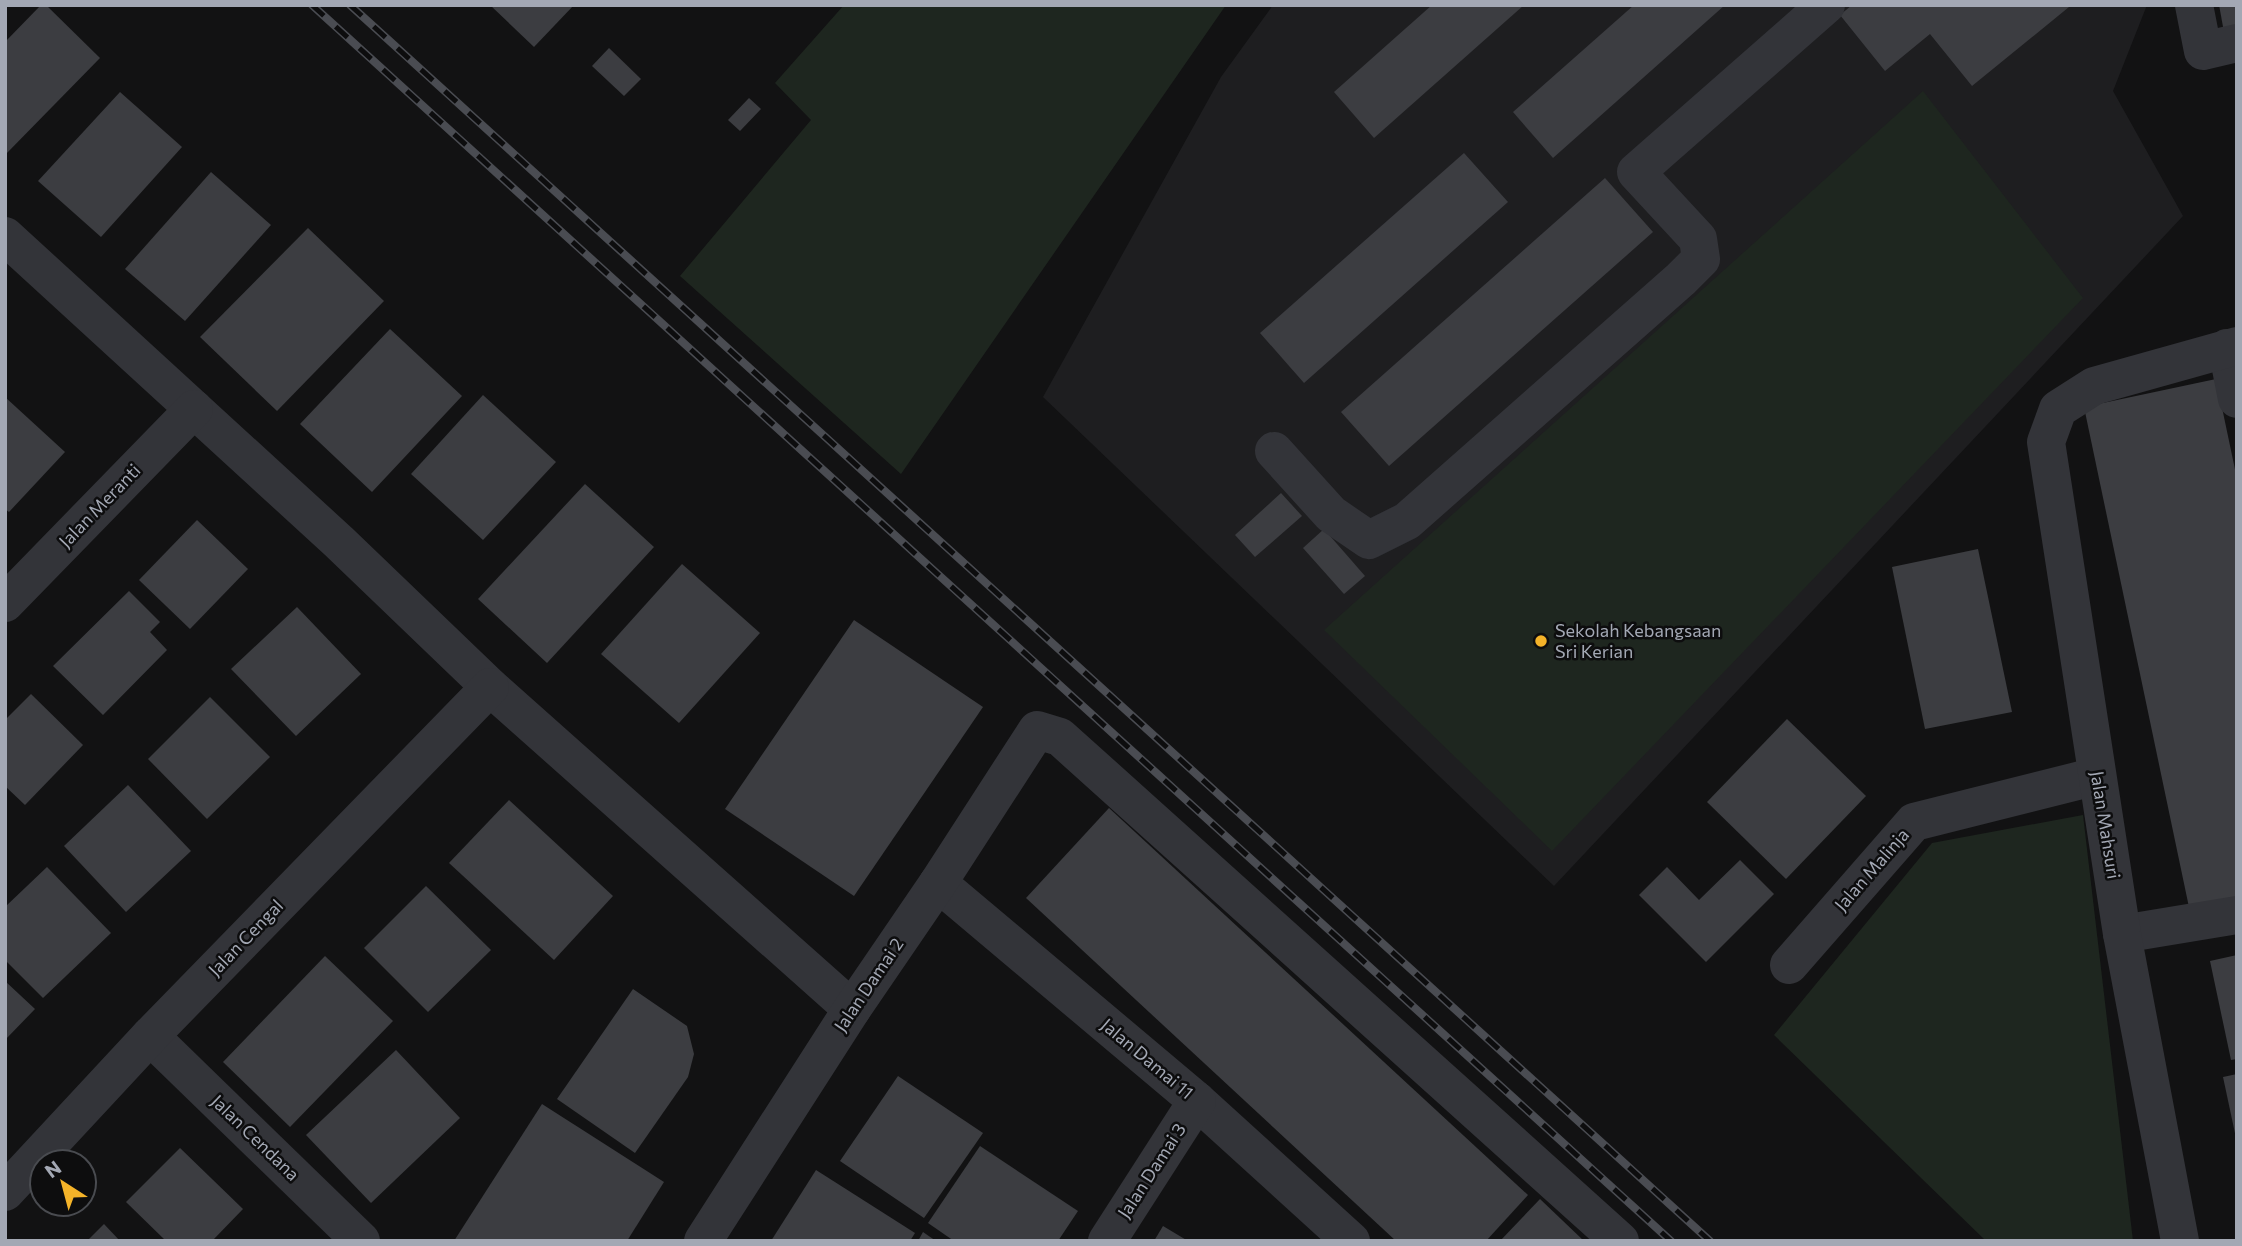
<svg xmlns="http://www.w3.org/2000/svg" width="2242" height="1246" viewBox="0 0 2242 1246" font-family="Commissioner,sans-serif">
<rect width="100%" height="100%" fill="#121213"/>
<path fill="#1e1e20" d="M1273,5h874l-34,86 70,125 -629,670 -511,-489 178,-320z"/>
<g fill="#1e261f">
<path d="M844,5h382l-325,469 -221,-198 131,-156 -36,-37z"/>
<path d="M1923,91l160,207 -531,553 -228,-221z"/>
<path d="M2083,815l50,426h-147l-212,-206 158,-192z"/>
</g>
<g fill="#3c3d41">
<path d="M41,5h5l54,53 -95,97v-113z"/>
<path d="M490,5h84l-40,42z"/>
<path d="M1432,5h92l-150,133 -40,-46z"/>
<path d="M1634,5h91l-172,153 -40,-46z"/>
<path d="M1852,5h216l1,2 -97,79 -42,-52 -45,37 -45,-56z"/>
<path d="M2219,5h18v25l-13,2z"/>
<path d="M609,48l32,31 -17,17 -32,-30z"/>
<path d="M120,92l62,55 -81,90 -63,-56z"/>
<path d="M749,98l12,11 -21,22 -12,-11z"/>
<path d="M1464,153l44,49 -204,181 -44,-50z"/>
<path d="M211,172l60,53 -86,96 -60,-52z"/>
<path d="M1605,178l48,54 -264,234 -48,-54z"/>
<path d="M308,228l76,73 -107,110 -77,-74z"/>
<path d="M390,329l72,67 -90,96 -72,-68z"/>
<path d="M2216,379l21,100v423l-47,10 -106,-505z"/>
<path d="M483,395l73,67 -73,78 -72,-66z"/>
<path d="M5,397l60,55 -56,60 -4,-3z"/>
<path d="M585,484l69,63 -107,116 -69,-64z"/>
<path d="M1281,493l21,23 -47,41 -20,-22z"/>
<path d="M197,520l51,49 -58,60 -51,-49z"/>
<path d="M1324,529l41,47 -21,18 -41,-46z"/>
<path d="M1978,549l34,163 -87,17 -33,-162z"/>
<path d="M682,564l78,69 -81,90 -78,-69z"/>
<path d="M129,591l31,31 -10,10 17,18 -64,65 -50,-49z"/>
<path d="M297,607l64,67 -65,62 -65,-67z"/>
<path d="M854,620l129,87 -129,189 -129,-87z"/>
<path d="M31,694l52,51 -58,60 -20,-19v-66z"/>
<path d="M210,697l60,60 -63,62 -59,-60z"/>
<path d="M1787,719l79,77 -80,83 -79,-77z"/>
<path d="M128,785l63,66 -65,61 -62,-66z"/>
<path d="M509,800l104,96 -59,64 -105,-97z"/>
<path d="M1109,808l419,387 -42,46h-90l-370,-343z"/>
<path d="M1740,860l34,34 -68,68 -67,-67 28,-28 32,33z"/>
<path d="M47,867l64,66 -68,65 -38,-38v-53z"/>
<path d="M426,886l65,64 -63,62 -64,-64z"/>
<path d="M2237,955v104l-6,1 -21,-99z"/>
<path d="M325,956l68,65 -103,106 -67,-65z"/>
<path d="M5,981l30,28 -30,31z"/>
<path d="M633,989l54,37 7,28 -6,23 -53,76 -78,-54z"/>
<path d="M396,1050l64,68 -89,85 -65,-68z"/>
<path d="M2237,1074v64h-1l-13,-61z"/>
<path d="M898,1076l85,57 -59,85 -84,-57z"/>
<path d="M542,1104l122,78 -37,59h-173z"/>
<path d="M980,1146l98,65 -20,30h-104l-26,-18z"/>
<path d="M180,1148l63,61 -31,32h-46l-40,-39z"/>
<path d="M816,1170l99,63 -5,8h-139z"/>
<path d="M1540,1199l44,42h-84z"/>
<path d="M104,1224l16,17h-33z"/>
<path d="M1163,1226l25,15h-34z"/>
<path d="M923,1232l13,9h-18z"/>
</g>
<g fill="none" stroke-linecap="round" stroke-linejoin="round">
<g stroke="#333439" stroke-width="38">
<path d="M2194,5l9,46 34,-8"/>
<path d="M5,236l334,306 151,145 362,322"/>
<path d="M2227,348l10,51"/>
<path d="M1274,451l57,63 38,26 38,-19 274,-242 20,-20 -3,-20 -62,-67 190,-167"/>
<path d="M5,603l189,-194"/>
<path d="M938,883l259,218 154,140"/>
<path d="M2122,934l115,-19"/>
<path d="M1789,965l125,-143 183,-46"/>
<path d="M150,1036l211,205"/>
<path d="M5,1192l145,-156 340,-349"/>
<path d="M703,1241l149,-232 86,-126 99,-153 23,7 560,504"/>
<path d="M1107,1241l90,-140"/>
<path d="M2180,1241l-58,-307 -76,-492 12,-33 36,-23 143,-40"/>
</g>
<g stroke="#4a4c52" stroke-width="8">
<g id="rail">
<path d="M312,5l1359,1236"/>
<path d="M350,5l1360,1236"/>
</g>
</g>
<use href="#rail" stroke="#0d0d0e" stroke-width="5" stroke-dasharray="16" stroke-linecap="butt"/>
</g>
<circle fill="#f4b329" stroke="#0d0d0e" stroke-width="2.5" cx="1541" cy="641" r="7"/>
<g text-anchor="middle" stroke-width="5" stroke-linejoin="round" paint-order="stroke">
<g font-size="18" fill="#a3a8b4" stroke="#0d0d0e">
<text transform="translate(100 506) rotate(-46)" y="6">Jalan Meranti</text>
<text transform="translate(2105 825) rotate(81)" y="6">Jalan Mahsuri</text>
<text transform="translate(1872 870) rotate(-49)" y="6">Jalan Malinja</text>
<text transform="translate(246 938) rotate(-46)" y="6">Jalan Cengal</text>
<text transform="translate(869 985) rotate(-56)" y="6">Jalan Damai 2</text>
<text transform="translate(1147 1059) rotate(40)" y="6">Jalan Damai 11</text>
<text transform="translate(255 1138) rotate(44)" y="6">Jalan Cendana</text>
<text transform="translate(1152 1171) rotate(-57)" y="6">Jalan Damai 3</text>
</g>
<g font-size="18" fill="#a3a8b4" stroke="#0d0d0e" text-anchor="start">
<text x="1555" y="637">Sekolah Kebangsaan<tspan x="1555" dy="21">Sri Kerian</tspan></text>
</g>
</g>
<rect width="2242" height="1246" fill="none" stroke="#a3a8b4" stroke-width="14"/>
<g transform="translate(63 1183) rotate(324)"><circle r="33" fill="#0d0d0e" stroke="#494b50" stroke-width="2"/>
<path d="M0-5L12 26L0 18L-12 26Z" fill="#f4b329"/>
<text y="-10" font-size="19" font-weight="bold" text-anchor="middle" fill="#a3a8b4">N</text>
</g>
</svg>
